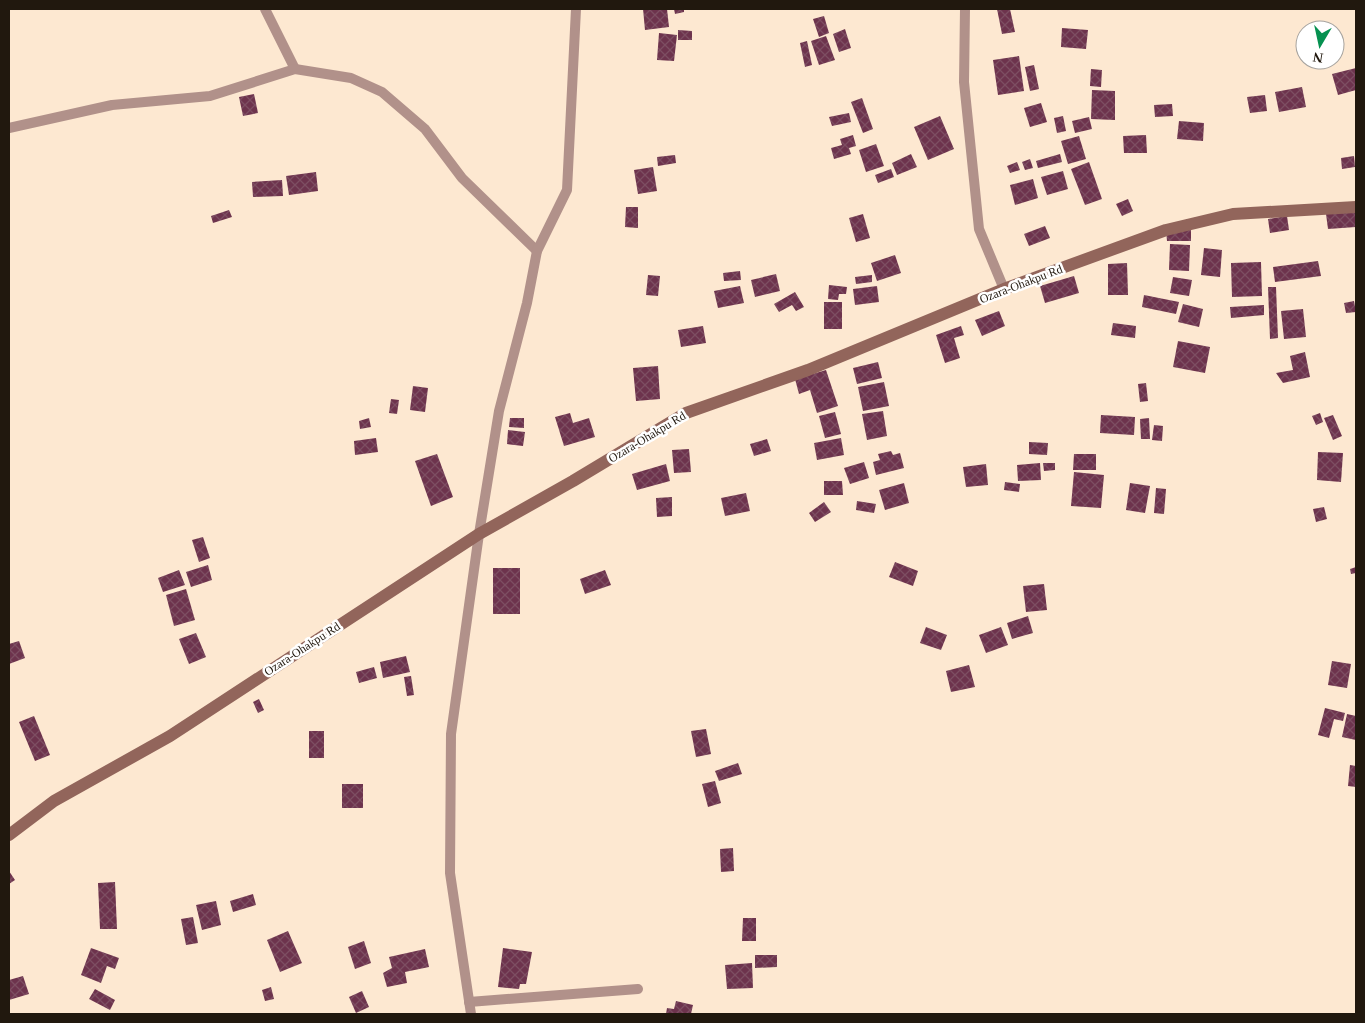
<svg xmlns="http://www.w3.org/2000/svg" width="1365" height="1023" viewBox="0 0 1365 1023" font-family="'Times New Roman',serif">
<defs>
<pattern id="building-cross-hatch" width="8" height="8" patternUnits="userSpaceOnUse" patternTransform="scale(1.25)"><rect width="8" height="8" fill="#6d334d"/><path d="M0 0l8 8M0 8l8-8" fill="none" stroke="#7d4e62"/></pattern>
</defs>
<rect width="100%" height="100%" fill="#fde8d1"/>
<g fill="url(#building-cross-hatch)">
<path d="M643,9h24l2,18 -24,3z"/>
<path d="M674,9h10v3l-9,2z"/>
<path d="M997,9h13l5,23 -13,2z"/>
<path d="M824,16l5,17 -10,4 -6,-18z"/>
<path d="M1062,28l26,2 -2,19 -25,-2z"/>
<path d="M845,29l6,19 -12,4 -6,-18z"/>
<path d="M678,30l14,1v9h-14z"/>
<path d="M659,33l18,2 -3,26 -17,-1z"/>
<path d="M826,36l9,24 -16,5 -8,-24z"/>
<path d="M807,41l5,24 -7,2 -5,-24z"/>
<path d="M1019,56l5,35 -26,4 -5,-35z"/>
<path d="M1034,65l5,24 -9,2 -5,-24z"/>
<path d="M1356,68v22l-18,5 -6,-21z"/>
<path d="M1091,69l11,1 -1,17 -11,-1z"/>
<path d="M1302,87l4,20 -27,5 -4,-20z"/>
<path d="M1092,90l23,1v29l-24,-1z"/>
<path d="M254,94l4,19 -15,3 -4,-19z"/>
<path d="M1265,95l2,16 -17,2 -3,-16z"/>
<path d="M862,98l11,31 -10,4 -12,-31z"/>
<path d="M1041,103l6,19 -17,5 -6,-19z"/>
<path d="M1172,104l1,12 -18,1 -1,-12z"/>
<path d="M849,113l2,9 -19,4 -3,-9z"/>
<path d="M940,116l14,33 -26,11 -14,-33z"/>
<path d="M1063,116l3,15 -9,2 -3,-15z"/>
<path d="M1089,117l3,12 -17,4 -3,-12z"/>
<path d="M1179,121l25,2 -1,18 -26,-2z"/>
<path d="M853,135l3,11 -7,2 2,6 -17,5 -3,-11 11,-3 -2,-6z"/>
<path d="M1146,135l1,18h-23l-1,-17z"/>
<path d="M1079,136l7,23 -18,5 -7,-23z"/>
<path d="M876,144l8,22 -18,6 -7,-22z"/>
<path d="M911,154l6,13 -20,8 -5,-12z"/>
<path d="M1060,154l2,8 -24,6 -2,-7z"/>
<path d="M675,155l1,8 -18,3 -1,-9z"/>
<path d="M1354,156l1,11 -13,2 -1,-11z"/>
<path d="M1030,159l3,9 -8,2 -3,-8z"/>
<path d="M1017,162l3,8 -10,3 -3,-7z"/>
<path d="M1089,162l13,37 -17,6 -14,-36z"/>
<path d="M653,167l4,24 -19,3 -4,-24z"/>
<path d="M891,169l3,8 -16,6 -3,-8z"/>
<path d="M1063,171l5,18 -21,6 -6,-18z"/>
<path d="M316,172l2,19 -29,4 -3,-19z"/>
<path d="M1033,179l5,19 -23,7 -5,-20z"/>
<path d="M282,180l1,16 -30,1 -1,-15z"/>
<path d="M1128,199l5,12 -11,5 -6,-12z"/>
<path d="M626,207h12v21l-13,-1z"/>
<path d="M229,210l3,7 -19,6 -2,-7z"/>
<path d="M1356,211v16l-28,2 -2,-15z"/>
<path d="M863,214l7,24 -14,4 -7,-24z"/>
<path d="M1287,216l2,14 -19,3 -2,-14z"/>
<path d="M1045,226l5,12 -21,8 -5,-12z"/>
<path d="M1166,230h25v11h-24z"/>
<path d="M1170,244l20,1 -1,26 -20,-1z"/>
<path d="M1204,248l18,2 -2,27 -19,-2z"/>
<path d="M895,255l6,18 -24,8 -6,-18z"/>
<path d="M1318,261l3,15 -46,6 -2,-15z"/>
<path d="M1261,262l1,34 -30,1 -1,-34z"/>
<path d="M1127,263l1,32h-20v-31z"/>
<path d="M740,271l1,9 -17,1 -1,-8z"/>
<path d="M776,274l4,17 -25,6 -4,-17z"/>
<path d="M648,275l12,1 -2,20 -12,-1z"/>
<path d="M872,275v7l-16,2 -1,-7z"/>
<path d="M1074,276l5,17 -34,10 -5,-17z"/>
<path d="M1173,277l19,3 -3,16 -19,-3z"/>
<path d="M829,285l18,2 -1,7h-7l-1,6 -10,-1z"/>
<path d="M740,286l4,17 -26,5 -4,-17z"/>
<path d="M877,286l2,16 -24,3 -2,-16z"/>
<path d="M1268,287h8l2,51 -8,1z"/>
<path d="M795,292l9,15 -8,4 -4,-6 -13,7 -5,-8z"/>
<path d="M1144,295l35,7 -3,12 -34,-7z"/>
<path d="M1354,301l2,11 -10,1 -2,-10z"/>
<rect x="824" y="302" width="18" height="27"/>
<path d="M1183,304l20,5 -4,18 -21,-5z"/>
<path d="M1264,305v10l-33,3 -1,-11z"/>
<path d="M1303,309l3,28 -22,2 -3,-28z"/>
<path d="M999,311l6,15 -23,10 -7,-16z"/>
<path d="M1113,323l23,3 -1,12 -24,-3z"/>
<path d="M703,326l3,17 -25,4 -3,-17z"/>
<path d="M961,326l3,9 -10,3 6,20 -15,5 -9,-28z"/>
<path d="M1178,341l32,6 -5,26 -32,-6z"/>
<path d="M1305,352l5,25 -27,6 -7,-10 17,-3 -3,-14z"/>
<path d="M878,362l4,16 -25,6 -4,-16z"/>
<path d="M658,366l2,33 -24,2 -3,-33z"/>
<path d="M826,370l12,36 -21,7 -7,-23 -11,4 -4,-15z"/>
<path d="M884,382l5,24 -26,5 -5,-24z"/>
<path d="M1146,383l2,18 -8,1 -2,-18z"/>
<path d="M413,386l15,2 -3,24 -15,-2z"/>
<path d="M391,399l8,1 -2,14 -8,-1z"/>
<path d="M883,411l4,25 -20,4 -5,-26z"/>
<path d="M835,412l6,22 -16,4 -6,-22z"/>
<path d="M570,413l3,10 16,-5 6,19 -31,9 -9,-29z"/>
<path d="M1320,413l3,9 -7,3 -4,-9z"/>
<path d="M1101,415l34,2 -1,18 -34,-2z"/>
<path d="M1333,415l9,21 -9,4 -9,-22z"/>
<path d="M369,418l2,9 -11,2 -1,-8z"/>
<path d="M510,418h14v10l-15,-1z"/>
<path d="M1149,418l1,21h-9l-1,-20z"/>
<path d="M1154,425l9,1 -1,15 -10,-1z"/>
<path d="M508,430l17,2 -2,14 -16,-2z"/>
<path d="M376,438l2,14 -23,3 -1,-14z"/>
<path d="M841,438l3,17 -27,5 -3,-17z"/>
<path d="M767,439l4,12 -17,5 -4,-12z"/>
<path d="M1029,442l19,1 -1,12 -18,-1z"/>
<path d="M689,449l2,23 -17,1 -2,-23z"/>
<path d="M891,451l2,4 7,-2 4,15 -28,7 -3,-13 7,-2 -2,-6z"/>
<path d="M1318,452l25,1 -2,29 -24,-2z"/>
<path d="M437,454l16,43 -22,9 -16,-45z"/>
<path d="M1074,454h22v16h-23z"/>
<path d="M864,462l5,16 -19,6 -6,-16z"/>
<path d="M1040,463l1,17 -23,1 -1,-16z"/>
<path d="M1043,463h12v7l-11,1z"/>
<path d="M666,464l4,17 -33,9 -5,-16z"/>
<path d="M986,464l2,21 -22,2 -3,-20z"/>
<path d="M1074,472l30,3 -3,33 -30,-2z"/>
<path d="M824,481h18l1,14h-19z"/>
<path d="M1005,482l15,2 -1,8 -15,-2z"/>
<path d="M904,483l5,20 -24,7 -6,-20z"/>
<path d="M1130,483l20,3 -5,27 -19,-3z"/>
<path d="M1156,488l10,1 -2,25 -10,-1z"/>
<path d="M746,493l4,18 -25,5 -4,-18z"/>
<path d="M672,497v19l-15,1 -1,-19z"/>
<path d="M857,501l19,3 -2,9 -18,-3z"/>
<path d="M824,502l7,10 -16,10 -6,-9z"/>
<path d="M1324,507l3,12 -11,3 -3,-13z"/>
<path d="M203,537l7,21 -11,4 -7,-22z"/>
<path d="M895,562l23,9 -5,15 -24,-9z"/>
<path d="M208,565l4,15 -21,7 -5,-15z"/>
<path d="M1356,567v6l-5,1 -1,-5z"/>
<rect x="493" y="568" width="27" height="46"/>
<path d="M179,570l6,15 -22,7 -5,-14z"/>
<path d="M605,570l6,15 -26,9 -5,-15z"/>
<path d="M1044,584l3,26 -21,2 -3,-26z"/>
<path d="M186,589l9,31 -21,6 -8,-31z"/>
<path d="M1028,616l5,17 -21,6 -5,-16z"/>
<path d="M926,627l21,8 -6,15 -21,-7z"/>
<path d="M1001,627l7,18 -22,8 -7,-18z"/>
<path d="M196,633l10,24 -17,7 -10,-25z"/>
<path d="M19,641l6,17 -16,6v-20z"/>
<path d="M406,656l4,16 -27,6 -3,-16z"/>
<path d="M1332,661l19,3 -4,24 -19,-3z"/>
<path d="M969,665l6,22 -24,5 -5,-21z"/>
<path d="M374,667l3,11 -18,5 -3,-11z"/>
<path d="M411,676l3,19 -7,1 -3,-19z"/>
<path d="M259,699l5,11 -6,3 -5,-11z"/>
<path d="M1325,708l20,5 -2,8 -9,-2 -5,19 -11,-3z"/>
<path d="M1347,714l9,2v24l-14,-3z"/>
<path d="M34,716l16,39 -15,6 -16,-39z"/>
<path d="M706,729l5,25 -15,3 -5,-26z"/>
<rect x="309" y="731" width="15" height="27"/>
<path d="M738,763l4,11 -23,7 -4,-10z"/>
<path d="M1350,765l6,1v21l-8,-1z"/>
<path d="M715,781l6,22 -13,4 -6,-23z"/>
<rect x="342" y="784" width="21" height="24"/>
<path d="M733,848l1,23 -13,1 -1,-23z"/>
<path d="M9,871l6,9 -6,4z"/>
<path d="M115,882l2,47h-17l-2,-46z"/>
<path d="M253,894l3,11 -23,7 -3,-11z"/>
<path d="M216,901l5,24 -19,5 -6,-25z"/>
<path d="M193,917l5,26 -12,2 -5,-26z"/>
<path d="M743,918h13v23h-14z"/>
<path d="M288,931l14,32 -22,9 -13,-32z"/>
<path d="M364,941l7,22 -16,6 -7,-22z"/>
<path d="M91,948l28,10 -4,11 -8,-3 -6,17 -20,-8z"/>
<path d="M503,948l29,4 -6,32h-6l-1,5 -21,-2z"/>
<path d="M425,949l4,18 -24,5 2,11 -20,4 -4,-14 9,-5 -3,-11z"/>
<path d="M755,955h22v12l-22,1z"/>
<path d="M752,963l1,25 -26,1 -2,-24z"/>
<path d="M23,976l6,18 -20,6v-20z"/>
<path d="M271,987l3,12 -9,2 -3,-11z"/>
<path d="M95,989l20,11 -5,10 -21,-11z"/>
<path d="M362,991l7,16 -13,6 -7,-16z"/>
<path d="M676,1001l17,4 -2,9h-25l1,-6 7,1z"/>
</g>
<g fill="none" stroke-linecap="round" stroke-linejoin="round">
<g stroke="#b1918a" stroke-width="10">
<path d="M265,9l30,60"/>
<path d="M965,9l-1,73 15,147 25,60"/>
<path d="M9,128l103,-23 98,-9 85,-27 56,9 31,14 43,37 37,49 75,73"/>
<path d="M469,1002l169,-13"/>
<path d="M471,1014l-21,-141 1,-139 28,-200 20,-123 28,-108 10,-52 30,-61 9,-181"/>
</g>
<path stroke="#92655b" stroke-width="12" d="M9,835l45,-34 116,-65 309,-202 94,-53 113,-68 122,-43 196,-81 162,-59 67,-16 123,-7"/>
</g>
<g text-anchor="middle" stroke-width="5" stroke-linejoin="round" paint-order="stroke">
<g font-size="12" fill="#21180e" stroke="#fff">
<text transform="translate(1021 284) rotate(-21)" y="4">Ozara-Ohakpu Rd</text>
<text transform="translate(647 437) rotate(-31)" y="4">Ozara-Ohakpu Rd</text>
<text transform="translate(302 649) rotate(-33)" y="4">Ozara-Ohakpu Rd</text>
</g>
</g>
<rect width="1365" height="1023" fill="none" stroke="#21180e" stroke-width="20"/>
<g transform="translate(1320 45) rotate(189)"><circle r="24" fill="#ffffff" stroke="#a6a39f"/>
<path d="M0-4L9 19L0 12L-9 19Z" fill="#069150"/>
<text y="-8" font-size="14" font-weight="bold" text-anchor="middle" fill="#21180e">N</text>
</g>
</svg>
